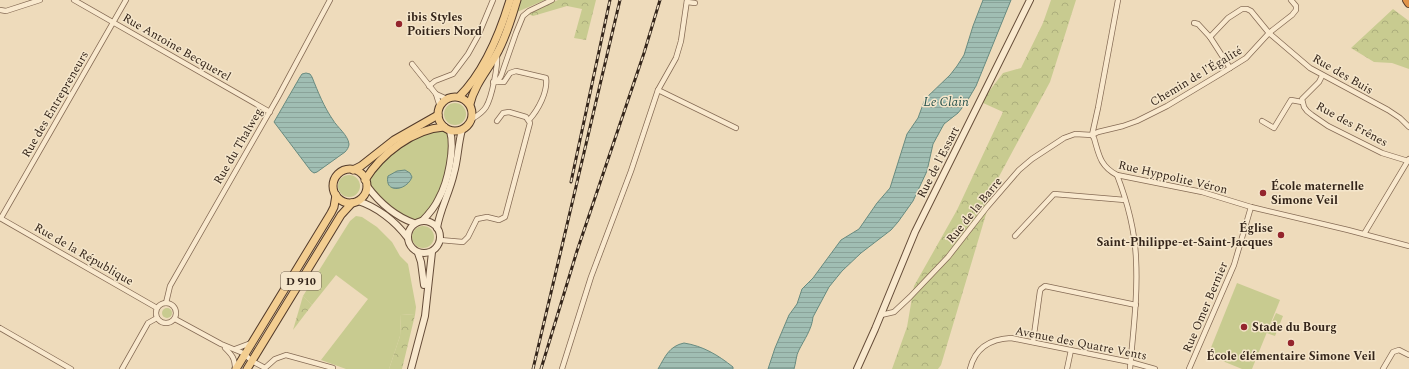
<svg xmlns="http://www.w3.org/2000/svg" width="1409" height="369" viewBox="0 0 1409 369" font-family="Spectral,serif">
<defs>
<pattern id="forest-crowns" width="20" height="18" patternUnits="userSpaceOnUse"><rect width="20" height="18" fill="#c8cb90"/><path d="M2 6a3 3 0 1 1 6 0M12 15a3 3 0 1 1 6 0" fill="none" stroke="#acae7c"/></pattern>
<pattern id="water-rules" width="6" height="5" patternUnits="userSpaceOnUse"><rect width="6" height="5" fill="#a0beb3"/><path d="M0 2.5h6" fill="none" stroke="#8aa399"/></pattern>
</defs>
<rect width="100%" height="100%" fill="#eedbbb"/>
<g fill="#c8cb90">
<path d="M521,0h24l-28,12z"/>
<circle cx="455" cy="114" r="11"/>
<path d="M441,130c4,2 7,4 8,8 4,16 -13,75 -30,81 -8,2 -16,-4 -23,-8 -7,-5 -25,-20 -26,-28 -1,-17 44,-45 59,-50 3,-1 8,-2 12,-3z"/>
<circle cx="349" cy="186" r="11"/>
<path d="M356,216l6,1 15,10 15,15 8,14 8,8 8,43 -1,8 -14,-1 -1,22 -11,33h-43l-25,-9 47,-61 -32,-24 -24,30 -9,-9 47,-75z"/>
<circle cx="423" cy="237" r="11"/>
<path d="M1237,283l43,17 -28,69h-10l-34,-14z"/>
<circle cx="167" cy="313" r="5"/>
<path d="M1276,313l7,3 -8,20 -8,-3z"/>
</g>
<g fill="url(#forest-crowns)">
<path d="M558,0h38l-10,40 -12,-2 8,-29 -15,-3 -34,10 -5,-2 5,-4z"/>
<path d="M1051,0h25l-26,82 -55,102 -54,181 -3,4h-46l15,-42 7,-41 43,-76 46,-98 -22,-10 22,-29 18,-5 22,-45z"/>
<path d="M1393,9l16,12v48l-17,-6 -18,-1 -23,-14z"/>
<path d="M303,296l9,9 -19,25z"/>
<path d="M401,314l14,1 -13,54h-13l11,-33z"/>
</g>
<g fill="url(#water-rules)" stroke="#688b80">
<path d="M983,0h28l-35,86 -10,17 -8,10 -14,11 -11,20 -6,27 -14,30 -15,21 -7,8 -30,23 -19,18 -13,16 -16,30c-1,12 -9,23 -14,33 -3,5 -3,13 -5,19h-26l7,-21 14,-33 8,-11 5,-15 11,-11 28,-38 18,-11 18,-26 13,-15 17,-54 11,-16 7,-19 25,-24 7,-9 7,-11 9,-29z"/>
<path d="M306,73l4,1 2,3c6,15 12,30 21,43 4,7 15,15 16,24 0,3 -2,6 -4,8l-28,20 -3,1 -3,-2 -37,-49 26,-45 2,-3z"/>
<path d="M405,170l5,3 2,4c-5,14 -28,17 -24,-1l9,-5z"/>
<path d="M684,343c19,3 34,12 49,24v2h-75c7,-12 11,-23 26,-26z"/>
</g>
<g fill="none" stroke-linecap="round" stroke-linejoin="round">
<g stroke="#856b55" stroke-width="6">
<g id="street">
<path d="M74,0l196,112"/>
<path d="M687,0l-6,41 -5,17 -18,32 78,38"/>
<path d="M687,2l8,1"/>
<path d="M0,10l6,1 34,-11"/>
<path d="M1194,23l4,1 12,13 20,31"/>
<path d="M1210,37l18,-19 14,-9h5l4,2 18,22 41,35 78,42 12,8 9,9"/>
<path d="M412,64l24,30 11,5"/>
<path d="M1322,76l-3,6 -17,17 2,8 3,4 5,4 16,11 54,27 26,8"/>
<path d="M493,82h4l4,-6 15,-43 7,-17 6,-5 23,-11"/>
<path d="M497,82h7l6,-9 6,-2 30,7c2,14 -8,32 -17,42"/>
<path d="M429,86l6,-5 18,-7 15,-20 10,-18 15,-36"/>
<path d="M436,94l4,13"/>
<path d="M472,119c5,-3 11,-7 14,-12 6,-10 12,-41 11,-52"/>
<path d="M1262,121l12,7 17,-28 11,2"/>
<path d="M1092,135l2,3c5,17 6,28 23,37l85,17 49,15 97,23 61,16"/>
<path d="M1092,135l6,-3 25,-6 14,-5 30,-15 55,-33 24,-15 23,-25 23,-18 4,-5v-4l-5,-6"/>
<path d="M1092,135l6,-27 20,-108"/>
<path d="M1117,175c10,26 18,56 19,84 2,37 -3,73 -6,110"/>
<path d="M0,218l157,90"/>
<path d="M1,218l125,-218"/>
<path d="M1364,234l45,-75"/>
<path d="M1015,236l39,-42 71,6"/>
<path d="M440,240l23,2 5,-5 9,-18 10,-2 12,3 6,-3 25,-94 -4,-6 -17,-5 -6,1 -6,8"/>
<circle cx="166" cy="313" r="10"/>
<path d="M166,303l4,-17 108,-189 52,-97"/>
<path d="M881,315l13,-3 16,-15 38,-40 39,-50 32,-37 13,-11 32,-21 11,-4 17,1"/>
<path d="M175,319l46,25 22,9 9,8 13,7 10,-9 11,-4 47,13"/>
<path d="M0,328l71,41"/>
<path d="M1033,342l7,-51 1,-2 4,-3 91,19"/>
<path d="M225,348c7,7 10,10 10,21"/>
<path d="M235,349l16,-6"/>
<path d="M122,369l26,-46 9,-5"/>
<path d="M562,369l29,-92 40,-106 27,-81"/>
<path d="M970,369c5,-21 20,-30 41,-31l119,24 25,7"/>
<path d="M1067,369l4,-19"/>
<path d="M1189,369l45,-104 17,-58"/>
<path d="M1383,369l10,-17 6,-2 10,5"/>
</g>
</g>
<g stroke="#664d39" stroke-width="8">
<g id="secondary">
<path d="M367,186c12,16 27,30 47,37"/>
<path d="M358,201c19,6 37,20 49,36"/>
<circle cx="424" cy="237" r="16"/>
<path d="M422,221c7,-7 13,-14 17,-23 9,-16 16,-50 11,-67"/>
<path d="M437,228c3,-19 13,-36 17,-55 4,-14 4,-29 8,-43"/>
<path d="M418,253l3,9 3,23"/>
<path d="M411,369l14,-53 7,-64"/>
<path d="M857,369l18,-40 40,-97 115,-232"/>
</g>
</g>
<g stroke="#523a2a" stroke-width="9">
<g id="primary">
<circle cx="455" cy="114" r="17"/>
<path d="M459,97c24,-24 41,-64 51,-97"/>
<path d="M470,104c4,-18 17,-33 26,-49 10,-17 15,-36 21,-55"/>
<circle cx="350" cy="186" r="17"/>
<path d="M353,170l8,-4 33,-26 44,-25"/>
<path d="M365,180c16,-26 48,-51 79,-53"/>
<path d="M236,369l95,-156 3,-6 2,-12"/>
<path d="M247,369l94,-154 11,-12"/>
</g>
</g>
<g stroke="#523a2a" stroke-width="10">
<path id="highway" d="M1407,0l2,3"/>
</g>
<use href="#street" stroke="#f9e9ce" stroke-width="4.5"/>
<use href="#secondary" stroke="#f9e9ce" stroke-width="6"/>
<use href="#primary" stroke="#f3ce91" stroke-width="7"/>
<use href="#highway" stroke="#e09349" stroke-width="8"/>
<g stroke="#34251a" stroke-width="3">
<g id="rail">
<path d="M571,182l39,-182"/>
<path d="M533,369l87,-369"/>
<path d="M541,369l36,-118 67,-198 16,-53"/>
</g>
</g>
<use href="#rail" stroke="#f5e6cb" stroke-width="1.5" stroke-dasharray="4.5" stroke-linecap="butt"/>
</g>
<g fill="#94252d" stroke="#f5e6cb" stroke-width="1.5">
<circle cx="399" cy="24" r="4"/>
<circle cx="1263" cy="193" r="4"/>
<circle cx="1281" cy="235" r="4"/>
<circle cx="1244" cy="327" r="4"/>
<circle cx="1291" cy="343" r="4"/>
</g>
<g text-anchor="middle" stroke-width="3" stroke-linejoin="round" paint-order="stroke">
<rect fill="#f5e6cb" stroke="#6e5f4f" stroke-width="1" x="281" y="272" width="40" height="18" rx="3"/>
<g font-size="11" font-weight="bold" fill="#34251a">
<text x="301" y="285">D 910</text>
</g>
<g font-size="12" font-weight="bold" fill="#34251a" stroke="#f5e6cb" text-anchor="start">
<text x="407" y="21">ibis Styles<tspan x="407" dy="14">Poitiers Nord</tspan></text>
<text x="1271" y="190">École maternelle<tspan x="1271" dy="14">Simone Veil</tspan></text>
<text x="1273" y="232" text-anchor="end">Église<tspan x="1273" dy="14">Saint-Philippe-et-Saint-Jacques</tspan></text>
<text x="1252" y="331">Stade du Bourg</text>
<text x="1291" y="360" text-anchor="middle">École élémentaire Simone Veil</text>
</g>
<g font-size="12" fill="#34251a" stroke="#f5e6cb">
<text transform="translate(177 47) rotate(30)" y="4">Rue Antoine Becquerel</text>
<text transform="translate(1343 74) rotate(30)" y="4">Rue des Buis</text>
<text transform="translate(1196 76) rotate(-31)" y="4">Chemin de l'Égalité</text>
<text transform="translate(55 104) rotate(-60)" y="4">Rue des Entrepreneurs</text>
<text transform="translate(1352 124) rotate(29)" y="4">Rue des Frênes</text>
<text transform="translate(238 146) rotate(-60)" y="4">Rue du Thalweg</text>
<text transform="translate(938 162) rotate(-63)" y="4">Rue de l'Essart</text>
<text transform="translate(1173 177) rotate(13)" y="4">Rue Hyppolite Véron</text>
<text transform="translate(974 210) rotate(-51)" y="4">Rue de la Barre</text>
<text transform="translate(84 254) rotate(30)" y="4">Rue de la République</text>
<text transform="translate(1205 307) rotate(-67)" y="4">Rue Omer Bernier</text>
<text transform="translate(1081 343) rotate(11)" y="4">Avenue des Quatre Vents</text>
</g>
<g font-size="13" font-style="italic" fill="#29544e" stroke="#f5e6cb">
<text x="946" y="106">Le Clain</text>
</g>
</g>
</svg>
